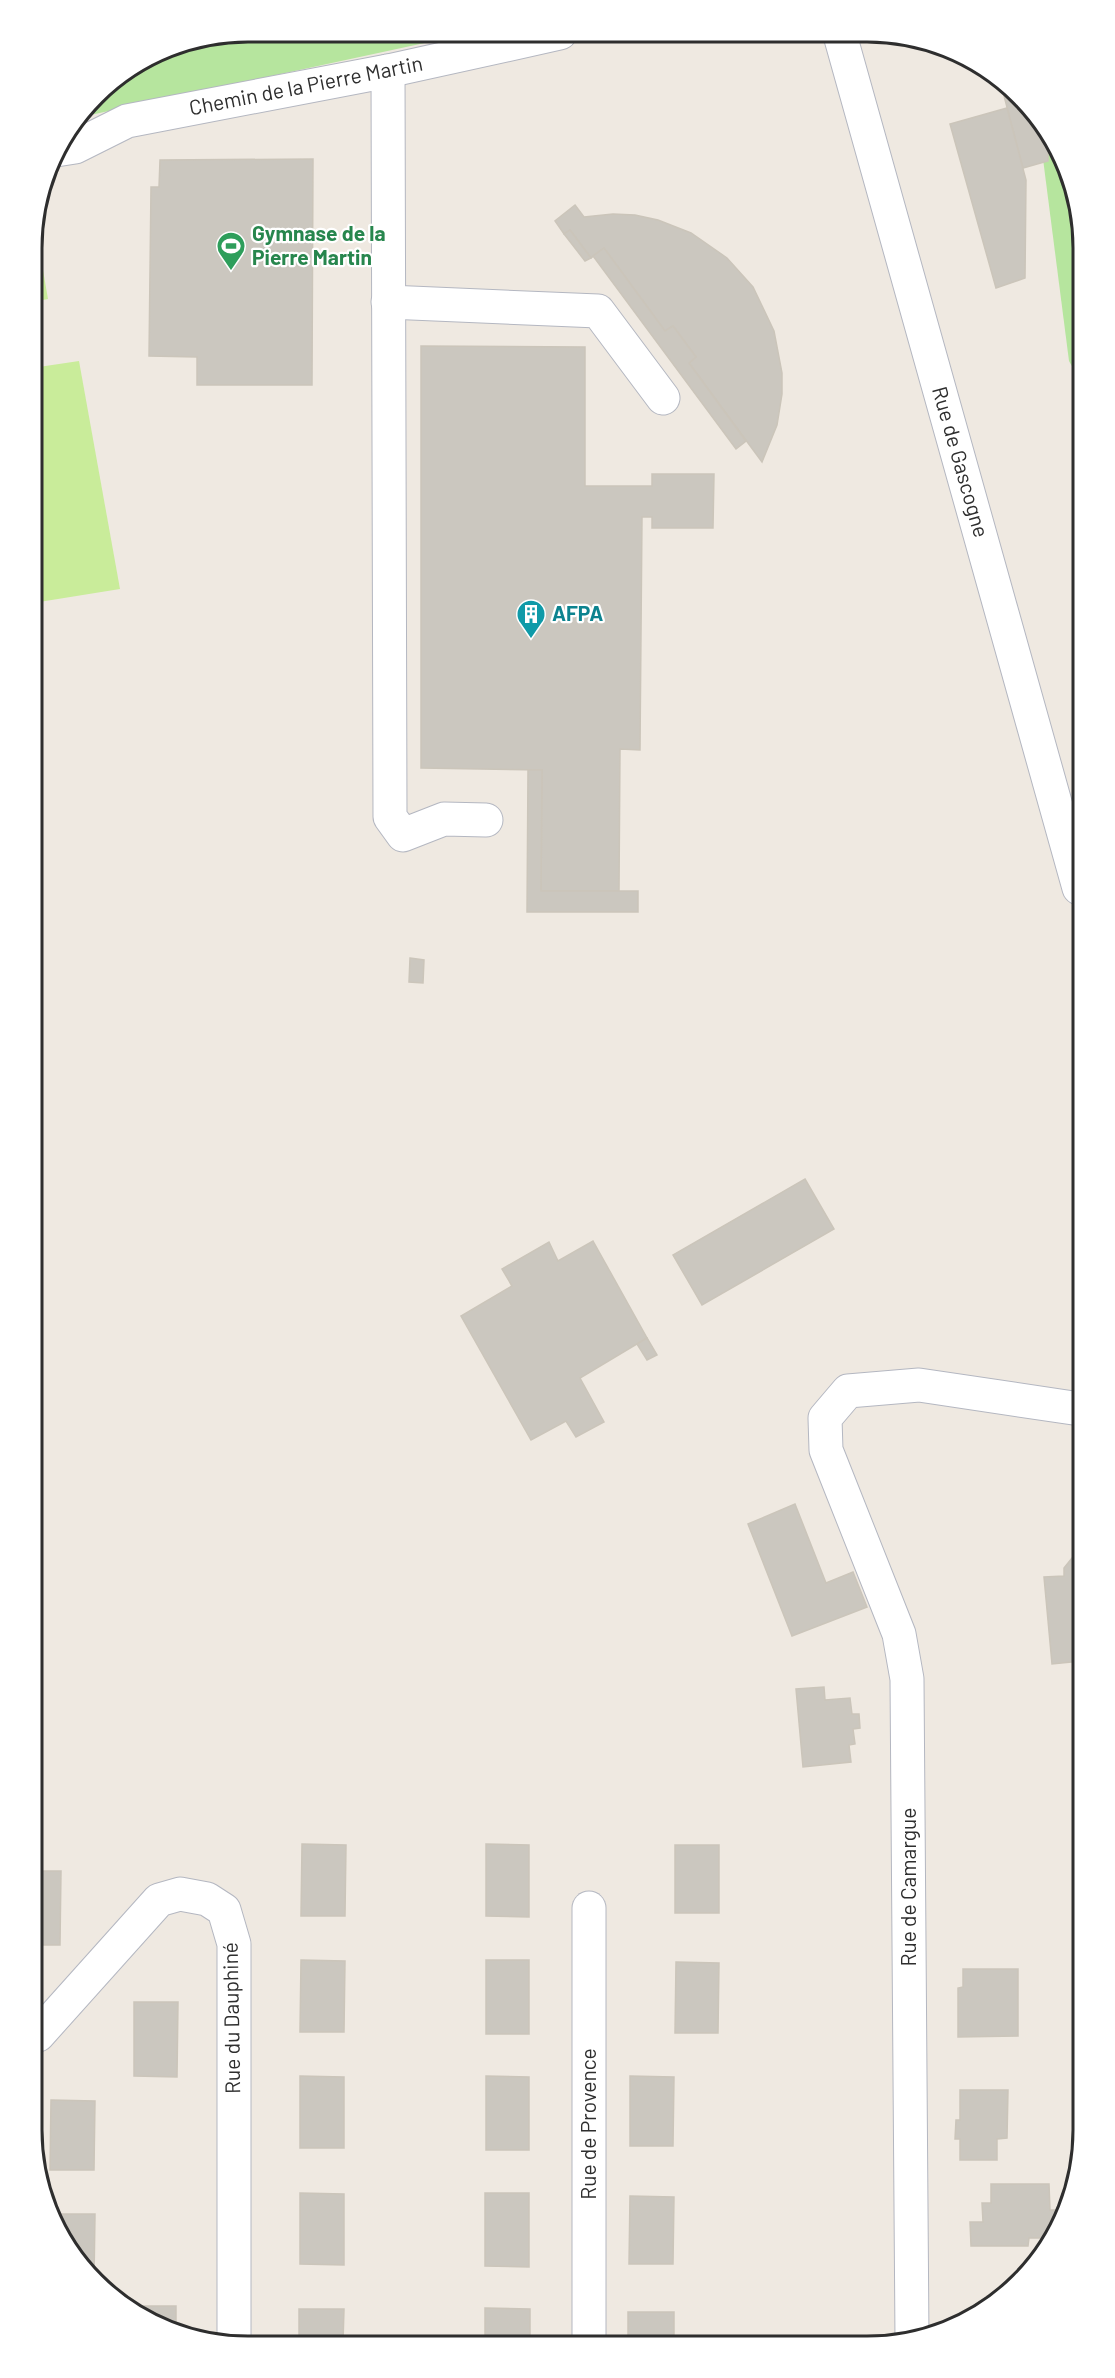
<svg xmlns="http://www.w3.org/2000/svg" width="1115" height="2378" viewBox="0 0 1115 2378" font-family="Barlow,sans-serif">
<rect width="100%" height="100%" fill="#efe9e1"/>
<g fill="#b6e59e">
<path d="M248,32l223,1 -390,84 24,-31 61,-38z"/>
<path d="M1038,120l16,20 22,52 1,183 -8,-14z"/>
</g>
<g fill="#c9ec9a">
<path d="M35,224l13,75 -16,3v-68z"/>
<path d="M79,361l41,228 -87,14 -1,-235z"/>
</g>
<g fill="#cbc7bf" stroke="#cbc5ba" stroke-width="1.5">
<path d="M1013,89l35,43v29l-25,7 -20,-76z"/>
<path d="M1007,108l19,72 -1,98 -29,10 -46,-164z"/>
<path d="M313,159l-1,226h-115v-28l-48,-1 2,-169h8l1,-27z"/>
<path d="M575,205l9,12 29,-3 22,1 23,5 33,13 36,25 26,29 21,44 8,42v21l-5,31 -15,37 -73,-99 7,-6 -23,-31 -8,5 -61,-83 -13,10 -21,-28 -6,4 -9,-13z"/>
<path d="M570,230l21,28 -6,3 -21,-27z"/>
<path d="M604,248l61,83 8,-5 23,31 -7,6 57,78 -10,8 -143,-193z"/>
<path d="M421,346l164,1v139h67v-12h62l-1,54h-61v-11h-10l-2,233 -20,-1 -1,142h-78l1,-121 -121,-2z"/>
<path d="M528,770h14l-1,121h97v21h-111z"/>
<path d="M410,958l14,2 -1,23 -14,-1z"/>
<path d="M805,1179l29,50 -132,76 -29,-50z"/>
<path d="M593,1241l54,97 -67,40 24,44 -28,15 -10,-16 -35,19 -70,-124 51,-30 -10,-17 47,-27 9,19z"/>
<path d="M647,1338l10,17 -10,5 -10,-16z"/>
<path d="M795,1504l31,79 27,-11 14,35 -75,29 -44,-112z"/>
<path d="M1077,1537h4v124l-29,3 -8,-87 20,-1v-8l8,-10h7z"/>
<path d="M824,1687l1,13 25,-2 2,16h7l1,14 -7,1 2,15 -6,1 2,17 -48,5 -7,-78z"/>
<path d="M302,1844l44,1 -1,71h-44z"/>
<path d="M486,1844l43,1v72l-43,-1z"/>
<rect x="675" y="1845" width="44" height="68"/>
<path d="M38,1871h23l-1,74h-22z"/>
<path d="M301,1960l44,1 -1,71h-44z"/>
<rect x="486" y="1960" width="43" height="74"/>
<path d="M676,1962l43,1 -1,70h-43z"/>
<path d="M963,1969h55v67l-60,1v-49l5,-1z"/>
<path d="M134,2002h44l-1,75 -43,-1z"/>
<path d="M300,2076l44,1v71h-44z"/>
<path d="M486,2076l43,1v73h-43z"/>
<path d="M630,2076l44,1 -1,69h-43z"/>
<path d="M960,2090h48l-1,48 -10,1v21h-37v-21h-5l1,-19h4z"/>
<path d="M51,2100l44,1 -1,69h-44z"/>
<path d="M991,2184h58l1,26h11v13l-9,15h-23l-1,8h-57l-1,-24h13l-1,-19h9z"/>
<path d="M300,2193l44,1v71l-44,-1z"/>
<path d="M485,2193h44v74l-44,-1z"/>
<path d="M630,2196l44,1 -1,67h-44z"/>
<path d="M51,2214h44l-1,66 -26,-30z"/>
<path d="M987,2296h16l-16,14z"/>
<path d="M133,2306h43v21z"/>
<path d="M485,2308l45,1v32h-45z"/>
<path d="M299,2309h45l-1,33h-44z"/>
<rect x="628" y="2312" width="46" height="28"/>
</g>
<g fill="none" stroke-linecap="round" stroke-linejoin="round">
<g stroke="#b4b7c1" stroke-width="35">
<g id="minor">
<path d="M840,35l239,853"/>
<path d="M388,71l2,746 13,18 41,-16 42,1"/>
<path d="M56,150l19,-3 52,-26 261,-50 172,-38"/>
<path d="M388,302l210,9 65,87"/>
<path d="M589,1908v433"/>
<path d="M38,2035l121,-135 21,-6 27,5 17,11 10,34v398"/>
<path d="M912,2339l-5,-660 -8,-45 -73,-184 -1,-32 23,-27 71,-6 161,24"/>
</g>
</g>
<use href="#minor" stroke="#fff" stroke-width="33"/>
</g>
<defs>
<g id="stadium-pin" transform="scale(1.5)"><path d="M0 17L-7.5 6A9.5 9.5 0 1 1 7.5 6Z" fill="#2e9e5b" stroke="#fff"/><path d="M0-5a6.5 5 0 1 0 0 10a6.5 5 0 1 0 0-10ZM-3.5-1.8h7v3.6h-7Z" fill="#fff"/></g>
<g id="building-pin" transform="scale(1.5)"><path d="M0 17L-7.5 6A9.5 9.5 0 1 1 7.5 6Z" fill="#0f9aa8" stroke="#fff"/><path d="M-4-6H4V6H1V3H-1V6H-4ZM-2.5-4.3h1.7v1.8h-1.7ZM.8-4.3h1.7v1.8H.8ZM-2.5-1h1.7V.8h-1.7ZM.8-1h1.7V.8H.8Z" fill="#fff"/></g>
</defs>
<g fill-rule="evenodd">
<use href="#stadium-pin" x="231" y="246"/>
<use href="#building-pin" x="531" y="614"/>
</g>
<g text-anchor="middle" stroke-width="4.5" stroke-linejoin="round" paint-order="stroke">
<g font-size="21" fill="#2e2e2e" stroke="#fff">
<text transform="translate(306 86) rotate(-11)" y="7">Chemin de la Pierre Martin</text>
<text transform="translate(960 462) rotate(74)" y="7">Rue de Gascogne</text>
<text transform="translate(909 1887) rotate(-90)" y="7">Rue de Camargue</text>
<text transform="translate(232 2018) rotate(-91)" y="7">Rue du Dauphiné</text>
<text transform="translate(589 2124) rotate(-90)" y="7">Rue de Provence</text>
</g>
<g font-size="21" font-weight="bold" fill="#27864d" stroke="#fff" text-anchor="start">
<text x="252" y="241">Gymnase de la<tspan x="252" dy="24">Pierre Martin</tspan></text>
</g>
<g font-size="21" font-weight="bold" fill="#0d838f" stroke="#fff" text-anchor="start">
<text x="552" y="621">AFPA</text>
</g>
</g>
<path d="M0 0H1115V2378H0ZM248 42H867A206 206 0 0 1 1073 248V2130A206 206 0 0 1 867 2336H248A206 206 0 0 1 42 2130V248A206 206 0 0 1 248 42Z" fill="#fff" fill-rule="evenodd"/>
<path fill="none" stroke="#2e2e2e" stroke-width="3" d="M248 42H867A206 206 0 0 1 1073 248V2130A206 206 0 0 1 867 2336H248A206 206 0 0 1 42 2130V248A206 206 0 0 1 248 42Z"/>
</svg>
